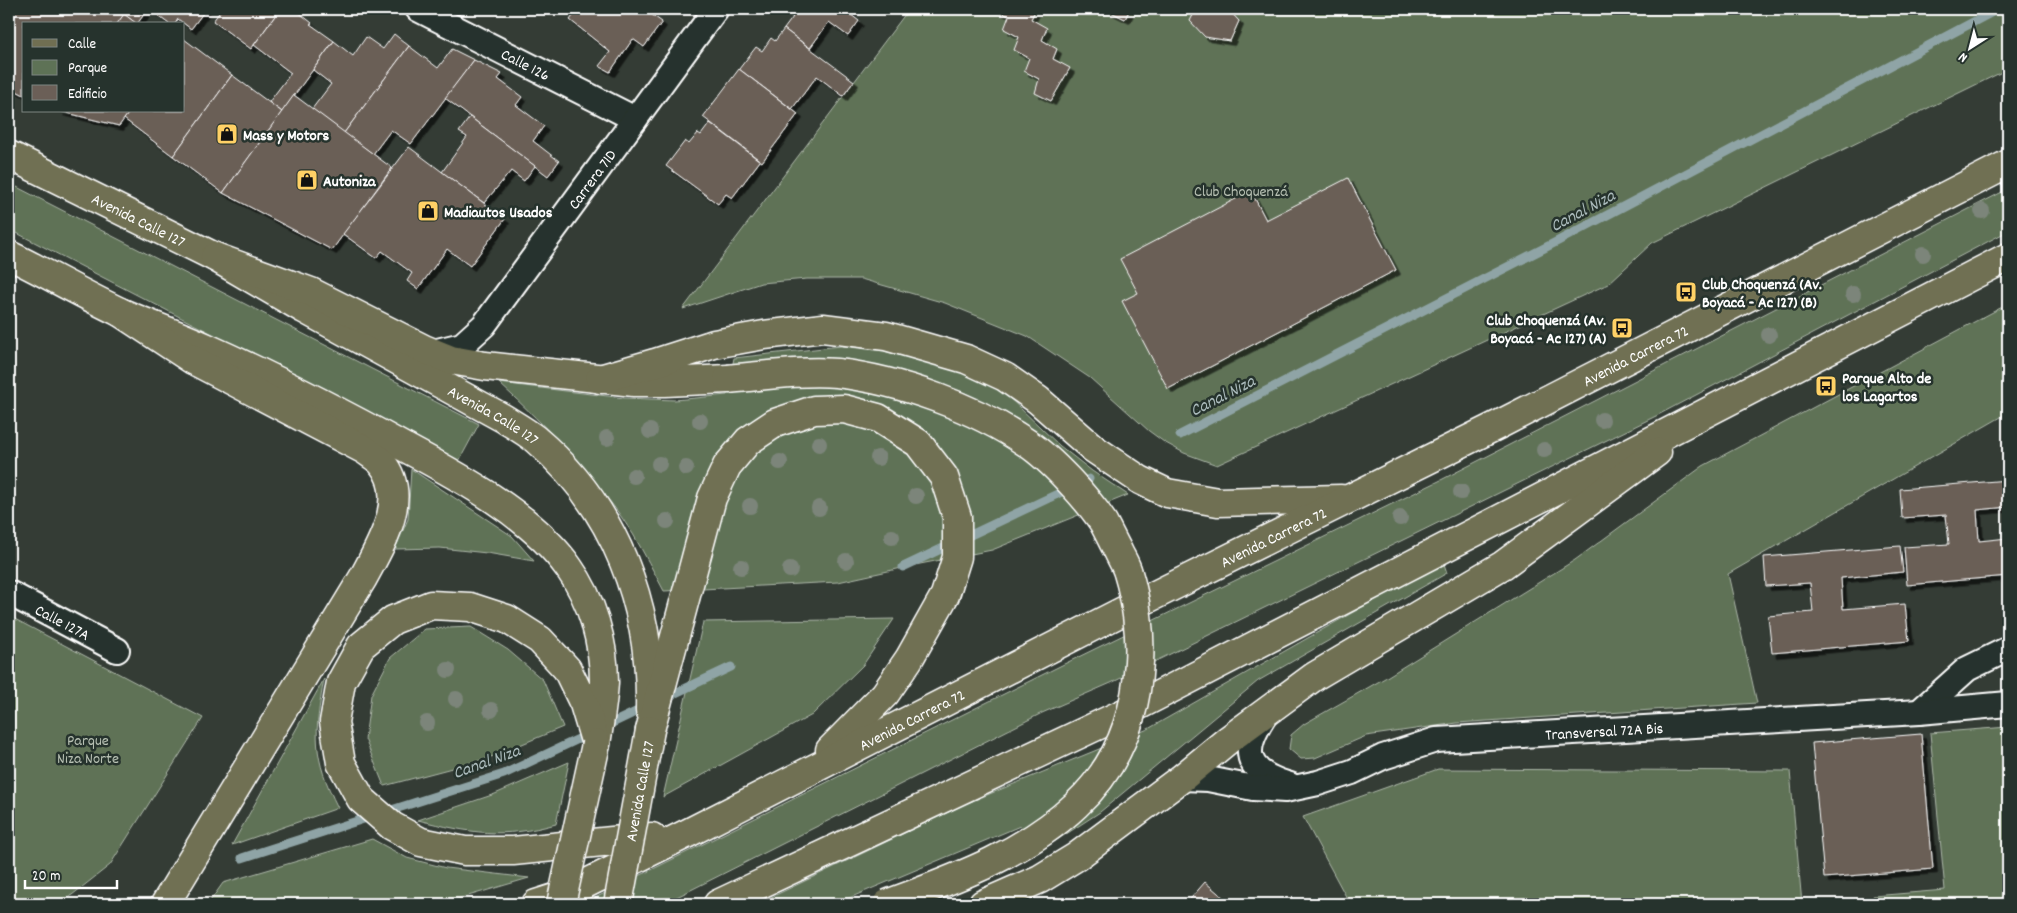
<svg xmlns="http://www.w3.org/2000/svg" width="2017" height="913" viewBox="0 0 2017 913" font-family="Dekko,sans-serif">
<defs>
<filter id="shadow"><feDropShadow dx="4.5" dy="4.5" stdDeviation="0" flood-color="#0009"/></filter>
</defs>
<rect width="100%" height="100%" fill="#343c35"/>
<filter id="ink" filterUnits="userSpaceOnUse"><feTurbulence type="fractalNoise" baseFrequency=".02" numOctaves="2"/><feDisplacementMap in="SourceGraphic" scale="10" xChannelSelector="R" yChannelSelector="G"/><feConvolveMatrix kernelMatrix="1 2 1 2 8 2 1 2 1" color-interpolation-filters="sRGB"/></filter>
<g filter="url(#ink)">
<g fill="#5e7256" stroke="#aeb8aa">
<path d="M909,9h1099v60l-356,174 -44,41 -391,181 -33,-12 -20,-11 -15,-11 -59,-53 -63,-42 -82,-33 -84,-24h-54l-46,4 -78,26z"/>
<path d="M9,183l470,241 -20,37 -450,-232z"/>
<path d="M2008,189v42l-352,185 -545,267 -69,30 -379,191h-80l477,-238 379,-185z"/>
<path d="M2008,304v109l-280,161 29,129 -300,20 -91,13 -51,22 -14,1 -12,-10 2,-14 13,-11 81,-46 190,-118 128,-94z"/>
<path d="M841,346l43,5 40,10 40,11 36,17 60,57 32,25 36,24 -136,55 -72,14 -82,18 -174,9c-10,-19 -20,-38 -31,-57 -37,-57 -85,-106 -134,-151l125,15 51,2 52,-5 7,-37z"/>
<path d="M411,469l101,67 22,25 -47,-8 -47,-5 -45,1 13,-30z"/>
<path d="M1443,561l4,12 -189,108 -158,131 -66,43 -14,-29 -185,78h-78l208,-100 183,-75z"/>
<path d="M9,616l194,102 -93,147 -38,30 -17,9h-46z"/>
<path d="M894,619l-31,46 -51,50 -149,82 40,-175z"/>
<path d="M471,627l37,23 35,30 20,47 -77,32 -102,27 -19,-47 6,-44 19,-37 35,-29z"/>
<path d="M324,679c-10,56 -12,77 14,129l-106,37z"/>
<path d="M2008,727v177h-133l-2,-8 72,-6 -15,-157z"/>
<path d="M569,762l-13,62c-54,15 -86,9 -138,-4l77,-26z"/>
<path d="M1438,769l352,2 12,133h-452l-47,-87z"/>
<path d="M372,839l35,19 39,10 83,10 -88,26h-233l15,-21z"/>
</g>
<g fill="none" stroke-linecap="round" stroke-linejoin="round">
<g stroke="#8fa4a6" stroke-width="9">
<path d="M1180,435l378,-194 440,-232"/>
<path d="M903,567l186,-88"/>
<path d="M665,698l66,-31"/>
<path d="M604,727l42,-20"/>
<path d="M242,858l262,-84 85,-40"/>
</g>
</g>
<g fill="#6b5f57" stroke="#fff" filter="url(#shadow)">
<path d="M9,9h119l-11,15h-93v71l-15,-8z"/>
<path d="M128,9h20l-11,15 -13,-10z"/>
<path d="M149,9h57l-15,20 -13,-10 -3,5h-6z"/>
<path d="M222,9h58l-29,40 -38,-28z"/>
<path d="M280,9h19l-2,2 15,12 -2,1 24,17 -52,71 -13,-10 22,-29 -37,-28z"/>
<path d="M569,9h75l18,13 -18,25 -11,-8 -23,33 -11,-6 11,-14 -40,-32 5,-7z"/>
<path d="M793,9h62l-5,5 9,7 -11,15 -19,-14 -19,26 -26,-19 9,-12 -4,-2z"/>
<path d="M994,9h42l-5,10 16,9 -5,12 15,9 -4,10 17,9 -19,33 -16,-8 4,-14 -15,-8 5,-13 -15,-8 5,-13 -15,-8 5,-13z"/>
<path d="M1105,9h25l-5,10z"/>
<path d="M1196,9h32l11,12 -9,20 -25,-4 -15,-16z"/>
<path d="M124,14l13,10h-20z"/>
<path d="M784,29l70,52 -11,15 -26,-20 -25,33 -53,-40 17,-22 6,4 9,-13 4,3z"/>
<path d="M394,34l15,12 -65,87 -32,-24 19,-25 -18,-14 21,-29 19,15 13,-19 17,12z"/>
<path d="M184,39l48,36 -59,81 -49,-37 6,-8h54z"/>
<path d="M409,46l29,22 14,-19 22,11 -63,84 -20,-14 -18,24 -29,-21z"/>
<path d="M474,60l28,14 -4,5 24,18 -6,8 28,21 -11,15 26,20 -11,15 -103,-78z"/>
<path d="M739,69l59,45 -36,48 -59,-45z"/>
<path d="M232,75l50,37 -59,81 -50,-37z"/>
<path d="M294,95l98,73 -60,82 -109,-57z"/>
<path d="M59,111h71l-11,15z"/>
<path d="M470,117l65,49 -11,15 -13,-10 -27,32 -42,-31 25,-35 -8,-5z"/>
<path d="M710,123l50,38 -28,37 -6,-4 -8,10 -52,-38 19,-25 4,3 9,-11 3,2z"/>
<path d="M409,147l96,72 -35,47 -23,-17 -29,40 -11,-8 5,-8 -30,-22 -6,7 -33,-24z"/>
<path d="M1348,178l48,92 -228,119 -46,-88 16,-8 -18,-34 131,-68 15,29z"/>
<path d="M2008,480v27l-31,3 2,31 29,-3v38l-101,9 -3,-38 45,-3 -3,-29 -44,3 -2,-29z"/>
<path d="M1900,546l3,26 -62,6 2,31 62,-5 4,37 -137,12 -4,-37 45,-4 -3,-29 -44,3 -2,-29z"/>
<path d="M1921,734l12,135 -109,9 -12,-135z"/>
<path d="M1205,882l26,22h-45z"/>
</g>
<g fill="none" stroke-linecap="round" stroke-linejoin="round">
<g stroke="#fff" stroke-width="28">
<g id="minor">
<path id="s1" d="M418,9l217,110"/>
<path id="s2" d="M433,352l29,-7 22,-20 232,-316"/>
<path id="s3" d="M9,593l108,57"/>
<path d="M1267,712c-26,38 -25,59 23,73"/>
<path d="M1919,712l48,-43 41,-20"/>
<path id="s4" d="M1182,778l26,1 45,9 32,2 33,-7 34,-11 31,-15 53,-17 483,-28 89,-8"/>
</g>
</g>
<g stroke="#fff" stroke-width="31">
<g id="primary">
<path id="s5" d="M9,155l206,102 89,52 199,109c11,7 22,13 32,21 81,68 117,168 115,271"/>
<path d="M9,255c37,18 73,39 111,57 28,12 57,22 85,35 67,30 133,64 197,99 56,30 130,69 167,122 23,32 35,74 35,114 -1,20 -5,42 -8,62"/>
</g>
</g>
<g stroke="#fff" stroke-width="31">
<g id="trunk">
<path d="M215,257l96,35 113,57 27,11 34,6 149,16h31l63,-3"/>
<path d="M120,312l73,48 172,90c5,4 12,8 16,12 30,35 -1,84 -18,116l-198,326"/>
<path d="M600,379l55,-16 59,-19 50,-9 59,-7 63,8 80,23 39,18 33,23 56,49 46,31 27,13 51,9 123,-3"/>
<path d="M650,730l62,-232 15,-32 21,-25 27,-18 39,-13 30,-1 34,9 40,25 26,34 13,40v40l-12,38 -36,64 -24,35 -55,56"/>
<path d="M596,744l-12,-40 -17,-35 -27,-29 -33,-21 -37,-12 -39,-2 -38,15 -32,26 -20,36 -7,40 7,41 20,36 31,27 29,16 44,9h48l139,-14"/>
<path id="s6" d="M536,904l25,-8 127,-63 447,-228 365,-181 508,-260"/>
<path d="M718,904l404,-190 886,-457"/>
<path d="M983,904l57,-25 36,-22 106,-79 46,-38 87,-64 188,-111 154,-113"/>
</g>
</g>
<use href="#minor" stroke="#26332d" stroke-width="24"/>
<use href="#primary" stroke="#706f52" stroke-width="28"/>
<use href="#trunk" stroke="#706f52" stroke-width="28"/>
<g stroke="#fff" stroke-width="31" stroke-linecap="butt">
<g id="primary-bridge">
<path d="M561,904l35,-160"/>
<path id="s7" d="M618,904l32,-174"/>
</g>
</g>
<g stroke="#fff" stroke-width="31" stroke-linecap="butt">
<path id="trunk-bridge" d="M728,379c34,-3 75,-9 109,-6 62,7 139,35 190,70 24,16 60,55 76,79 5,9 10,20 15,29 3,7 8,14 10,22 8,26 13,62 11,89 -3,55 -22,105 -63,143 -53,50 -122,74 -189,99"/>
</g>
<use href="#primary-bridge" stroke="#706f52" stroke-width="28"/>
<use href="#trunk-bridge" stroke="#706f52" stroke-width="28"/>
</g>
<g fill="#7c857a">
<circle cx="1982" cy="211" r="8"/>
<circle cx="1923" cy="254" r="8"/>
<circle cx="1853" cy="294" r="8"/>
<circle cx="1769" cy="335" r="8"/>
<circle cx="1602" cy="420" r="8"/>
<circle cx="700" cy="421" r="8"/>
<circle cx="650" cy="431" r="8"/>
<circle cx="607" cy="438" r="8"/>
<circle cx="819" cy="444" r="8"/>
<circle cx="1544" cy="450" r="8"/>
<circle cx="878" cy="458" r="8"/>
<circle cx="780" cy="462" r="8"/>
<circle cx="659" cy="464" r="8"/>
<circle cx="686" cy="468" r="8"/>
<circle cx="634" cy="476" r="8"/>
<circle cx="1461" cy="492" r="8"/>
<circle cx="916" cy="496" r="8"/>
<circle cx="750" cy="506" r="8"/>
<circle cx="819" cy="508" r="8"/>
<circle cx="1400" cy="518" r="8"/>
<circle cx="667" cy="521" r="8"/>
<circle cx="892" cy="537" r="8"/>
<circle cx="846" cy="561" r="8"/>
<circle cx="741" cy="567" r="8"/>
<circle cx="790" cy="570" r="8"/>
<circle cx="448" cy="670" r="8"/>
<circle cx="456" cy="699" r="8"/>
<circle cx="491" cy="710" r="8"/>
<circle cx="427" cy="723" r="8"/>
</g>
</g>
<defs>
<g id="shop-square" transform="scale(1.125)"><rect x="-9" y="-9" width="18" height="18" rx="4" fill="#ffd166" stroke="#26332d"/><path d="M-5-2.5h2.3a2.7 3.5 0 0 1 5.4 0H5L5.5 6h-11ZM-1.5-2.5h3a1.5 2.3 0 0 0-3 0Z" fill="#111"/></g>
<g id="bus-square" transform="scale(1.125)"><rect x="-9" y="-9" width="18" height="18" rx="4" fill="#ffd166" stroke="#26332d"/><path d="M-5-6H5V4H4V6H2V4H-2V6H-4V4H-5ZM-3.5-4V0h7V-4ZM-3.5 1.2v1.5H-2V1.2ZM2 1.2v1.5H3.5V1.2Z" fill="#111"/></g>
</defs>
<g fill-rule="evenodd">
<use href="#shop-square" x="227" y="134"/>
<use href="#shop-square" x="307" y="180"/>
<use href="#shop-square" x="428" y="211"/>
<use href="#bus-square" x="1686" y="292"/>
<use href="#bus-square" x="1622" y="328"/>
<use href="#bus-square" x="1826" y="386"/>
</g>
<g text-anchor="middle" stroke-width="5" stroke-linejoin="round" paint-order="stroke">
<g font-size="16" fill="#fff" stroke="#26332d">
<text dy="6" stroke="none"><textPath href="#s1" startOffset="121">Calle 126</textPath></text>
<text dy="6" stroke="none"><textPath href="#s2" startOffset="241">Carrera 71D</textPath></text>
<text dy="6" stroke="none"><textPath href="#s5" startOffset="145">Avenida Calle 127</textPath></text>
<text dy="6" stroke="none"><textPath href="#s6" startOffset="1229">Avenida Carrera 72</textPath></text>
<text dy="6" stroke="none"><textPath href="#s5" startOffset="550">Avenida Calle 127</textPath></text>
<text dy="6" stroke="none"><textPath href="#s6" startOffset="824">Avenida Carrera 72</textPath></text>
<text dy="6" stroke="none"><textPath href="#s3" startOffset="61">Calle 127A</textPath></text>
<text dy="6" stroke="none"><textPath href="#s6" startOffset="419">Avenida Carrera 72</textPath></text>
<text dy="6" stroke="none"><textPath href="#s4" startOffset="432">Transversal 72A Bis</textPath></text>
<text dy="6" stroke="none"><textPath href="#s7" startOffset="115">Avenida Calle 127</textPath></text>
</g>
<g font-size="16" font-weight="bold" fill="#fff" stroke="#26332d" text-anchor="start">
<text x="243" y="140">Mass y Motors</text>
<text x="323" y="186">Autoniza</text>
<text x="444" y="217">Madiautos Usados</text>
<text x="1702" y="289">Club Choquenzá (Av.<tspan x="1702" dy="18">Boyacá - Ac 127) (B)</tspan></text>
<text x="1606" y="325" text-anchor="end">Club Choquenzá (Av.<tspan x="1606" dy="18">Boyacá - Ac 127) (A)</tspan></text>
<text x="1842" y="383">Parque Alto de<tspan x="1842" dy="18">los Lagartos</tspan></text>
</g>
<g font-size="16" fill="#b7c0b3" stroke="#26332d">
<text x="1241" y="196">Club Choquenzá</text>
<text x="88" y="745">Parque<tspan x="88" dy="18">Niza Norte</tspan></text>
</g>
<g font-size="18" font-style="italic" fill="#abbbbc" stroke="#26332d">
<text transform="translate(1582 210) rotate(-28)" y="6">Canal Niza</text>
<text transform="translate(1222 395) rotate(-27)" y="6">Canal Niza</text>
<text transform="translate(486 761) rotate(-20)" y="6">Canal Niza</text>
</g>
</g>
<rect width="2017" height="913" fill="none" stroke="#26332d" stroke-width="30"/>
<rect x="15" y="15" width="1987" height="883" fill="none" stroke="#fff" stroke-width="2" filter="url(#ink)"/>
<rect x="22" y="22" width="162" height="90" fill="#26332d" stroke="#7d8581"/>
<rect x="32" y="39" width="25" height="8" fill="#706f52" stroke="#7d8581"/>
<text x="68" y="48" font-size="15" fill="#ffffff">Calle</text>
<rect x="32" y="60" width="25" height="15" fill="#5e7256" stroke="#7d8581"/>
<text x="68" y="72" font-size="15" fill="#ffffff">Parque</text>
<rect x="32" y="85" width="25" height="15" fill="#6b5f57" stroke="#7d8581"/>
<text x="68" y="98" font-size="15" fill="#ffffff">Edificio</text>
<g transform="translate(1970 48) rotate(216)" stroke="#26332d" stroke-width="4" paint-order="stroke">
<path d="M0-4L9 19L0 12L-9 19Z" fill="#ffffff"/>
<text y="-8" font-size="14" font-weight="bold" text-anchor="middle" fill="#ffffff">N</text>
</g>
<path d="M25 880v8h92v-8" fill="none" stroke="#ffffff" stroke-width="2.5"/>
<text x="32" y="880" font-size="15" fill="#ffffff" stroke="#26332d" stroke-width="4" paint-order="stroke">20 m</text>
</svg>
